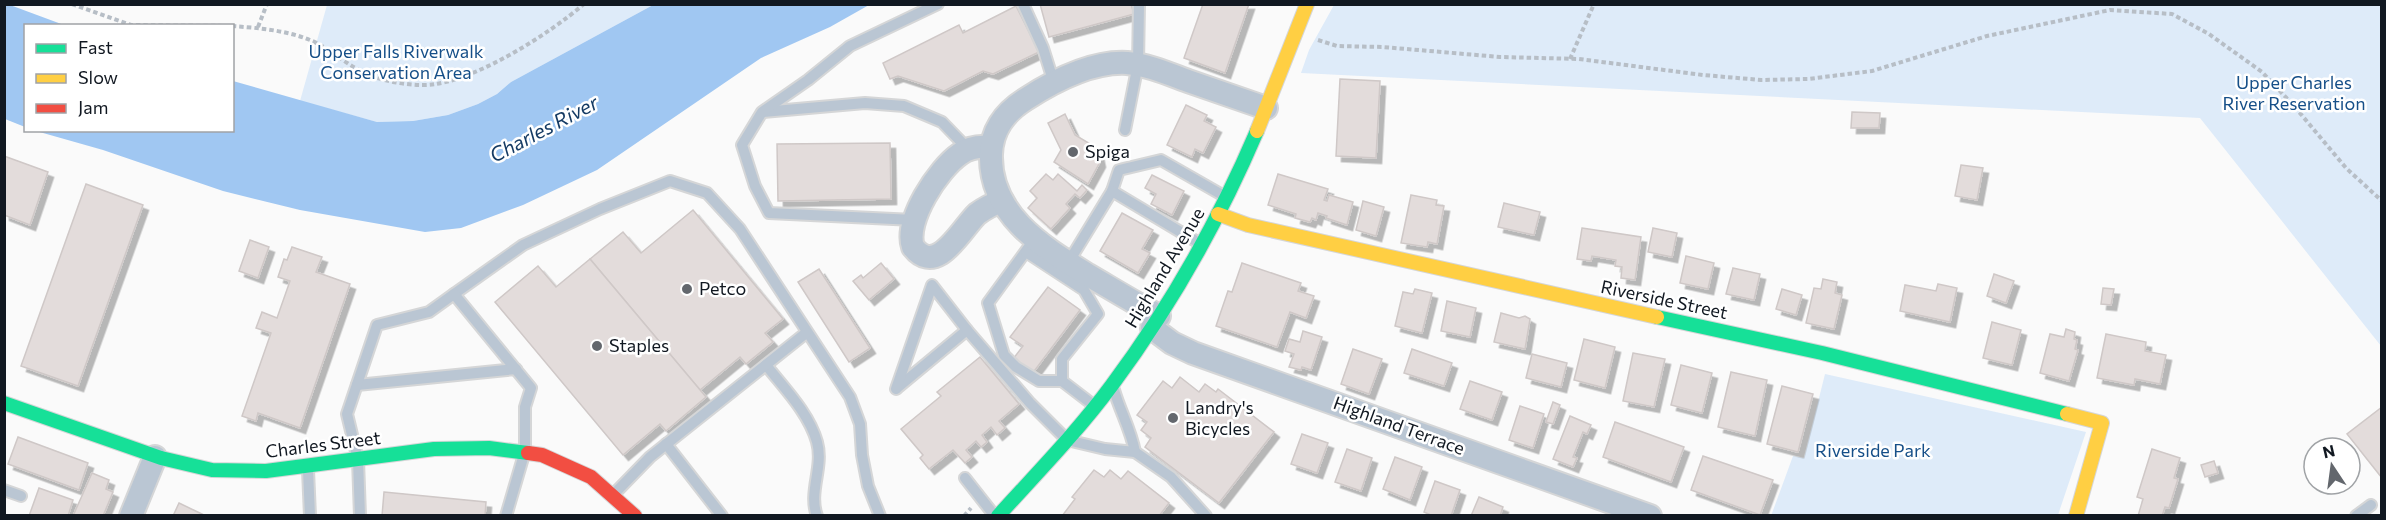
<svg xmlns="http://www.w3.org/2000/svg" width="2386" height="520" viewBox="0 0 2386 520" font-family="Commissioner,sans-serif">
<defs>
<filter id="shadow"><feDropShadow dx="5.5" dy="5.5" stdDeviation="0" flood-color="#0004"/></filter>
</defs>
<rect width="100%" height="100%" fill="#fafafa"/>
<g fill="#deebf9">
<path d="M327,5h326l-142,77 -14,12 -19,10 -30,11 -35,6 -36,1 -77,-21z"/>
<path d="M1334,5h1047v341l-181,-228 -899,-45 8,-23z"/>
<path d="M1825,374l261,58 -28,83 -287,1 22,-60 11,2z"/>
</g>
<g fill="#a0c7f2">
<path d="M4,5h6l54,20 -38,1 -1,101 -20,-8z"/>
<path d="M653,5h216l-39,22 -69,31 -164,112 -74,35 -62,23 -36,4 -125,-22 -77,-19 -120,-41 -67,-19 196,-1 1,-49 144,41 36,-1 35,-6 30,-11 19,-10 14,-12z"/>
</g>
<g fill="#e3dcdb" stroke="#cfc8c7" stroke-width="1.5" filter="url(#shadow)">
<path d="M1040,4h91l3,10 -85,23z"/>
<path d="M1203,4h46l-24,69 -41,-15z"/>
<path d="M1016,6l23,46 -46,22 -10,-3 -39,20 -46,-15 -8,3 -7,-16 76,-38 4,8z"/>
<path d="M1340,79l40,2 -4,77 -40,-2z"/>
<path d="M1186,105l21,10 -3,6 12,6 -13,26 -8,-4 -3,8 -25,-12z"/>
<path d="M1852,112l28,1 -1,15h-28z"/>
<path d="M1065,114l10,21 22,13 3,14 -12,22 -34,-22 7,-12 -13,-27z"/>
<path d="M890,143l1,56 -113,2 -1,-57z"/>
<path d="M4,156l44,16 -18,53 -26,-10z"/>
<path d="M1961,165l22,3 -6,32 -22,-4z"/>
<path d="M1046,174l7,6 5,-6 19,17 5,-6 5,5 -7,8 -5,-4 -9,10 4,4 -19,21 -23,-21 9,-10 -7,-7z"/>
<path d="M1278,174l50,15 -4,11 3,1 2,-6 24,7 -6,23 -21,-7 1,-2 -9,-3 -2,7 -4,-2 -2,4 -15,-4 1,-4 -28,-9z"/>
<path d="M1152,175l32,16 -12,24 -21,-11 5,-10 -11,-6z"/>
<path d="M86,184l57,21 -65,181 -57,-20z"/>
<path d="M1411,195l26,5 -1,5 8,1 -7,38 -9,-2 -1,5 -26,-4z"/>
<path d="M1363,201l21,6 -8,29 -20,-6z"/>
<path d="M1504,203l36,9 -6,23 -36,-8z"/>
<path d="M693,210l90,109 -18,14 8,9 -27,22 -6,-7 -40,33 -110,-131 33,-27 18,21z"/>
<path d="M1122,213l31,17 -11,19 8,4 -12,20 -38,-22z"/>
<path d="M1582,228l59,9 -6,43 -14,-2 1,-11 -7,-1 1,-6 -24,-4 -1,5 -14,-2z"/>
<path d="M1653,228l24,5 -5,24 -24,-5z"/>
<path d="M250,240l19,7 -11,31 -19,-7z"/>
<path d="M292,247l30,10 -6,15 34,12 -50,144 -42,-15 -2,8 -14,-5 29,-83 -15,-5 6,-16 15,6 13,-37 -12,-4 6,-18 3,1z"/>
<path d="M1686,256l28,7 -6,26 -28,-6z"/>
<path d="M590,259l116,138 -40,34 -6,-7 -37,31 -128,-153 43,-36 18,21z"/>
<path d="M881,263l13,16 -25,21 -16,-19 8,-6 2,3z"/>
<path d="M1242,263l59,20 -3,8 16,5 -8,22 -16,-6 -13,35 -61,-21 12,-35 4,1z"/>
<path d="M1733,268l27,6 -6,26 -28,-6z"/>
<path d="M819,269l51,79 -21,14 -51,-80z"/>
<path d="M1994,274l20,7 -8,22 -19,-7z"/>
<path d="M1823,279l14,3 -2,11 7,2 -8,34 -28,-6 8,-35 7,1z"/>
<path d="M1938,284l19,4 -7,34 -50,-11 5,-26 31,6z"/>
<path d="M1048,287l32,23 -48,64 -19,-15 10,-13 -13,-9z"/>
<path d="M2103,288l11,1 -3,16 -10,-1z"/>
<path d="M1415,289l17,4 -10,40 -27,-7 8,-34 10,2z"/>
<path d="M1782,289l20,6 -6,20 -20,-6z"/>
<path d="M1447,301l29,7 -6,29 -29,-6z"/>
<path d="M1501,313l18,5 6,-2 5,3 -5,30 -31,-7z"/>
<path d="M1992,322l29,8 -9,35 -29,-7z"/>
<path d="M2066,329l9,3 -1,7 3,1 -2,9 3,1 -9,31 -29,-8 10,-39 14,3z"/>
<path d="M1303,331l19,6 -11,33 -9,-3 -1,3 -12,-3 5,-13 -9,-3 4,-12 11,3z"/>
<path d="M2106,334l40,8 -1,9 21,4 -6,29 -25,-5 -1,6 -37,-7z"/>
<path d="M1584,339l31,8 -10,41 -31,-8z"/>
<path d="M1353,349l29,10 -13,35 -28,-10z"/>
<path d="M1412,349l40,14 -8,23 -40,-13z"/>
<path d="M1633,353l32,6 -11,48 -31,-6z"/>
<path d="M1532,354l35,9 -6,24 -35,-9z"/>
<path d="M980,357l39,47 -20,17 6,7 -8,7 -6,-8 -9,8 5,7 -6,5 -5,-6 -10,9 6,7 -7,6 -12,-13 -24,19 -9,-11 3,-3 -22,-26 40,-33 -4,-4z"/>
<path d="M1681,365l31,8 -10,40 -31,-8z"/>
<path d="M1731,372l36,8 -12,56 -37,-9z"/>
<path d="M1180,377l19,15 6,-8 11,8 2,-3 56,43 -55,71 -74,-56 6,-9 -10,-8 6,-8 -10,-7 26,-34 9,7z"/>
<path d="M1470,381l32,11 -10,28 -32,-11z"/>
<path d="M1782,386l31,8 -15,58 -31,-8z"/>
<path d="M1553,402l7,3 -7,19 -7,-2z"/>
<path d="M1520,406l24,8 -11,34 -24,-8z"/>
<path d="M2382,407v71l-35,-44z"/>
<path d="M1570,416l21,9 -4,9 -4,-2 -10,25 4,1 -4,9 -20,-8z"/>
<path d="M1615,422l69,25 -13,35 -68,-25z"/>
<path d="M1302,434l26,9 -11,30 -26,-9z"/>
<path d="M18,437l70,26 -9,27 -71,-26z"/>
<path d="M1347,449l25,9 -11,33 -26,-9z"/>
<path d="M2152,449l28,9 -6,20 4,1 -9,29 -4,-1 -3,9h-24l5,-17 -6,-2z"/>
<path d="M1703,456l70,24 -13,35 -69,-25z"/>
<path d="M1395,457l27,10 -12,33 -27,-11z"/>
<path d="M2214,461l4,12 -13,4 -4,-12z"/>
<path d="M1094,470l10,7 6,-7 11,9 7,-8 41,32 -10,13h-97l13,-17 -3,-2z"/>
<path d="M92,473l17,7 -3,9 7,3 -10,24h-30z"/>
<path d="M1435,481l25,9 -9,26h-18l-9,-4z"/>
<path d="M39,488l34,12 -5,16h-39z"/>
<path d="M384,492l102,10 -1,14h-103z"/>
<path d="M1479,497l24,10 -3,9h-29z"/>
<path d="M179,503l27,13h-33z"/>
</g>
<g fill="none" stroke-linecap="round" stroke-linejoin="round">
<g stroke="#d5d6d7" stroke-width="14">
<g id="lane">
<path d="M1023,4l20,44 11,35"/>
<path d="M763,112l102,-9 39,3 38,16 26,27"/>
<path d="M1125,130l13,-66 1,-60"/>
<path d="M914,220l-145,-7 -14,-27 -13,-41 20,-33 46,-32 42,-34 88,-42"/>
<path d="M1034,240l-46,63 16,52 12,12 23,14h23l30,23"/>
<path d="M1199,243l-87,-52 7,-21 42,-10 63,36"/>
<path d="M1026,252l58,38 14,24 -36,45v22"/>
<path d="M1068,263l44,-72"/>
<path d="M454,294l69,-49 77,-36 70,-28 37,12 33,36 110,168 10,27 2,31 6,31 12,30"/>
<path d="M766,365c18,23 43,48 51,77 7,25 -9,50 0,74"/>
<path d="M357,385l159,-16"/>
<path d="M897,388l70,-58"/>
<path d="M896,389l36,-104 35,45 63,73 37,37 38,9 30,3 36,25 35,39"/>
<path d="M1114,390c6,21 17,40 21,62"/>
<path d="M666,444l56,72"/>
<path d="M308,470l2,46"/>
<path d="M965,478l29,37"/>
<path d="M4,490l17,6"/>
<path d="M615,493l35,-36 156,-124"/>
<path d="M360,516l-2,-56 -11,-46 30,-89 52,-13 25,-18 77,94 -6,19v44l-19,65"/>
<path d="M2356,516l15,-11"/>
</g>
</g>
<g stroke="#d5d6d7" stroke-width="26">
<g id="street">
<path d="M991,147c-11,-1 -22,0 -31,7 -22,15 -56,67 -47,93 24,31 49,-19 64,-33 8,-6 16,-10 25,-13"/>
<path d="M1159,316c-24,-13 -47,-27 -71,-41 -45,-28 -99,-60 -97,-121 1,-25 14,-42 35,-55 28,-18 67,-38 101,-36 22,2 42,11 61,18 26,9 52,18 78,27"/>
<path d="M1152,328l20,15 21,10 457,163"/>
<path d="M131,516l24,-59"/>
</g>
</g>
<g stroke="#d5d6d7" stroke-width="16">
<g id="fast">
<path d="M1657,317l165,36 245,61"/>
<path d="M4,403l157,55 51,12 54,1 168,-22 55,-1 39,5"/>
<path d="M998,516c39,-43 80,-85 114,-131 58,-78 107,-165 145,-254"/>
</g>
</g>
<g stroke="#d5d6d7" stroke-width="16">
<g id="slow">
<path d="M1257,131l50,-127"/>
<path d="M1218,214l30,11 409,92"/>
<path d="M2067,414l35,9 -26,93"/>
</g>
</g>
<g stroke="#d5d6d7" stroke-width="16">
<path id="jam" d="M528,453l14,2 49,22 44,39"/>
</g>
<g stroke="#b7bec6" stroke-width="4" stroke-dasharray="4.5 3" stroke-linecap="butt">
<path d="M72,4l59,21 100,1"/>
<path d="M232,26c28,2 65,5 90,20 18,11 33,25 55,32 17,5 42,9 59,6 45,-7 113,-50 148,-80"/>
<path d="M258,27l9,-23"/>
<path d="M1318,40l19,6 46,1 117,10 79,2 124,16 58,5 47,-1 64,-8 115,-35 123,-26 62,4 37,20 53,38 32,34 52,62 36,33"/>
<path d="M1570,59l24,-55"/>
<path d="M964,516l7,-8"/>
</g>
<use href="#lane" stroke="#bac6d3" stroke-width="10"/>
<use href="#street" stroke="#bac6d3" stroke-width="22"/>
<use href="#fast" stroke="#16e098" stroke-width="14"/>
<use href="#slow" stroke="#ffcf43" stroke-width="14"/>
<use href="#jam" stroke="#f24e42" stroke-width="14"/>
</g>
<g fill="#63676d" stroke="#fff" stroke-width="2">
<circle cx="1073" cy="152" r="6"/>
<circle cx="687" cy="289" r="6"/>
<circle cx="597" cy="346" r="6"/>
<circle cx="1173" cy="418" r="6"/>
</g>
<g text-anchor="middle" stroke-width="5" stroke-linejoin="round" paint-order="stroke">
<g font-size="18" fill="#164f88" stroke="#fff">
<text x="396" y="58">Upper Falls Riverwalk<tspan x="396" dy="21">Conservation Area</tspan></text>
<text x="2294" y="89">Upper Charles<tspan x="2294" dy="21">River Reservation</tspan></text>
<text x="1873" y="457">Riverside Park</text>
</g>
<g font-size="18" fill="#111821" stroke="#fff" text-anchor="start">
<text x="1085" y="158">Spiga</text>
<text x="699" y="295">Petco</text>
<text x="609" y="352">Staples</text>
<text x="1185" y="414">Landry's<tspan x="1185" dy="21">Bicycles</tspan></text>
</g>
<g font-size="18" fill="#111821" stroke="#fff">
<text transform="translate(1165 268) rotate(-59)" y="6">Highland Avenue</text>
<text transform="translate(1664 300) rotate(12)" y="6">Riverside Street</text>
<text transform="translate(1399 426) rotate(20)" y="6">Highland Terrace</text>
<text transform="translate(323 445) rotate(-7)" y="6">Charles Street</text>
</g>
<g font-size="20" font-style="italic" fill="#153b64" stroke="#fff">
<text transform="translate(544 129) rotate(-28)" y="7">Charles River</text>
</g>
</g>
<rect width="2386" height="520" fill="none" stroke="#111821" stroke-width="12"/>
<rect x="24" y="24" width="210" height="108" fill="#ffffff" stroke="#a0a3a6" stroke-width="1.5"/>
<rect x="36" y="44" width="30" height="9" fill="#16e098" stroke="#a0a3a6" stroke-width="1.5"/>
<text x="78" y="54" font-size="18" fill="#111821">Fast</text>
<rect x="36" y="74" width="30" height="9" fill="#ffcf43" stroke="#a0a3a6" stroke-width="1.5"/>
<text x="78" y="84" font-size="18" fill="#111821">Slow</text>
<rect x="36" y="104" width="30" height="9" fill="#f24e42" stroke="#a0a3a6" stroke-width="1.5"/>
<text x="78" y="114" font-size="18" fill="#111821">Jam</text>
<g transform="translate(2332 466) rotate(347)"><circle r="28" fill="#ffffff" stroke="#a0a3a6" stroke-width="1.5"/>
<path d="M0-4.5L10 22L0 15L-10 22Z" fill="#63676d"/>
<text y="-9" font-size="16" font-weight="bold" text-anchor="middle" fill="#111821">N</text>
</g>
</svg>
